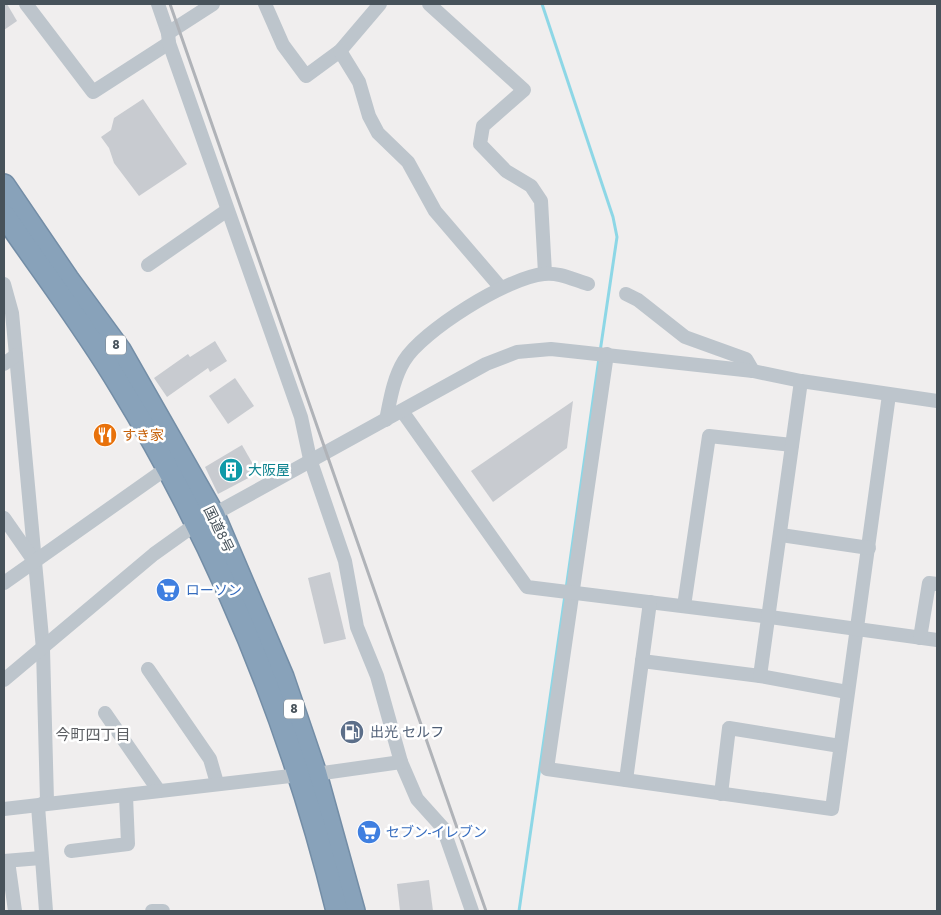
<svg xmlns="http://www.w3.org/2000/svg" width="941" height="915" viewBox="0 0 941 915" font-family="Jost,'Noto Sans JP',sans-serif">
<rect width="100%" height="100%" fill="#f0eeee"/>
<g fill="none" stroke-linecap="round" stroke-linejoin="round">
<g stroke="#8dd7e6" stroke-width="3">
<path d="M542,4l71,213 4,20 -17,115"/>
<path d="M566,589l33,-231"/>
<path d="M519,911l46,-316"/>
</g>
</g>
<g fill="#c8cbd0">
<path d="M4,4h3l10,17 -13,9z"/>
<path d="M143,99l44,65 -48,32 -25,-33 -5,-15 -8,-11 10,-7 3,-12z"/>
<path d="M215,341l12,20 -17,11 -2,-4 -41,29 -13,-19 34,-24 2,3z"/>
<path d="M235,378l19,28 -26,18 -19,-28z"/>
<path d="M573,401l-6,47 -74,54 -22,-31z"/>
<path d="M242,445l16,28 -40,21 -13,-27z"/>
<path d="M330,572l16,67 -22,5 -16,-66z"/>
<path d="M429,880l4,31h-33l-3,-27z"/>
</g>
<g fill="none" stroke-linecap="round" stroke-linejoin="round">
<g stroke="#738da6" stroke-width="24">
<g id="highway">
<path d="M4,185l64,94 52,71 94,165 69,162 33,97 38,137"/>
<path d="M4,215c38,56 81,112 116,171 99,162 172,341 217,525"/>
</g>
</g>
<g stroke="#bdc5cc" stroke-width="14">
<path d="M26,4l67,88 76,-49"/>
<path d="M158,4l10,29 1,10 132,374 9,42 35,102 12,66 20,49 24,86 16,37 26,29 29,83"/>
<path d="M265,4l18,41 23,31 34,-25 40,-47"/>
<path d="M429,4l95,86 -41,36 -3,18 26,27 25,15 10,15 4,72"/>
<path d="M168,33l45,-29"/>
<path d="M340,51l19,31 10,34 9,17 30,29 27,49 66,77"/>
<path d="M148,265l78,-54"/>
<path d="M4,284l8,29 4,42 27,294 4,152 -9,5"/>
<path d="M626,294l12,6 47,37 61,22 7,12"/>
<path d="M607,354l-60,415 285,40 57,-414"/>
<path d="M4,364l12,-9"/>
<path d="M402,411l125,176 243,30 167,23"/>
<path d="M386,420c4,-19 7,-41 18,-59 18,-30 104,-84 140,-87 15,-2 30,6 44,10"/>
<path d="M4,518l30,43"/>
<path d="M781,535l88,13"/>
<path d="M4,583l163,-115"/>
<path d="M684,606l25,-170 83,9"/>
<path d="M920,638l9,-55 8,1"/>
<path d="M642,661l118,15 87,16"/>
<path d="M148,669l62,90 7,24"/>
<path d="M760,676l41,-295"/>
<path d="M4,680l150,-126 42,-30 290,-160 31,-12 34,-3 202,22 48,10 136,20"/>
<path d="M105,713l54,78"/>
<path d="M316,774l85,-12"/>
<path d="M626,780l24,-178"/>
<path d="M721,794l8,-66 111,18"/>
<path d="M38,806l8,105"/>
<path d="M4,809l295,-34"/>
<path d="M71,851l57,-7 -2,-48"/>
<path d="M4,861l37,-3"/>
<path d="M8,861l7,50"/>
<path d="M152,911h11"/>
</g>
<use href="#highway" stroke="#88a2ba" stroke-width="21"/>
<path stroke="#b0b3b8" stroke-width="3" d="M170,4l316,907"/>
</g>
<defs>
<g id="restaurant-disc" transform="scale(1.25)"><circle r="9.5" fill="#e8710a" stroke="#fff"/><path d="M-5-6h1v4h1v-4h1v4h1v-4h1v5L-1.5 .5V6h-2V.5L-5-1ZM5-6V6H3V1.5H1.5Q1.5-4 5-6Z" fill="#fff"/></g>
<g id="building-disc" transform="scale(1.25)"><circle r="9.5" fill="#0f9aa8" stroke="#fff"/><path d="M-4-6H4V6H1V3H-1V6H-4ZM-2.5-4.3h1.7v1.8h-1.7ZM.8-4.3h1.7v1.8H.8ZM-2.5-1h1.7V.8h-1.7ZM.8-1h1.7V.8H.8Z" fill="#fff"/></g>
<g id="supermarket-disc" transform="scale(1.25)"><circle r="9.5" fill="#3f7fe0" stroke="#fff"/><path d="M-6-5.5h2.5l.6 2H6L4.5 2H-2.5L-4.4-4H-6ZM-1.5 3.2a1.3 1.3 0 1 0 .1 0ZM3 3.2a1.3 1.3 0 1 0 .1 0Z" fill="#fff"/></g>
<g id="fuel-disc" transform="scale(1.25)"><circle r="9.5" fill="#5c6f8a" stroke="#fff"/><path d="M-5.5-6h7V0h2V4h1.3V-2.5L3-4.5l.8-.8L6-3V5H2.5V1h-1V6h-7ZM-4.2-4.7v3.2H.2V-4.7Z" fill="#fff"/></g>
</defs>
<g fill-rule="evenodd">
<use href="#restaurant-disc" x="105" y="435"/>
<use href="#building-disc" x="231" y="470"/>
<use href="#supermarket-disc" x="168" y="590"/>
<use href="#fuel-disc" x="352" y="732"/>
<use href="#supermarket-disc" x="369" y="832"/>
</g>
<g text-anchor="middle" stroke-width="5" stroke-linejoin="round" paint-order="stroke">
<g fill="#fff" stroke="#7e868c" stroke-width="1">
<rect x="106" y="335.5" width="20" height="19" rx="4"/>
<rect x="284" y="699.5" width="20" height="19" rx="4"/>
</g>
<g font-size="12" font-weight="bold" fill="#47525a">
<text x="116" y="349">8</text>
<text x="294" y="713">8</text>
</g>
<g font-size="14" fill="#c56008" stroke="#fff" text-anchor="start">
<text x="122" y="440">すき家</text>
</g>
<g font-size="14" fill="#0d838f" stroke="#fff" text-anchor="start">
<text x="248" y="475">大阪屋</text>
</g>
<g font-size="14" fill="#47525a" stroke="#fff">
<text transform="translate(219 529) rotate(64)" y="5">国道8号</text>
</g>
<g font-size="14" fill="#366cbe" stroke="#fff" text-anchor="start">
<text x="186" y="595">ローソン</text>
<text x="386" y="837">セブン-イレブン</text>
</g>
<g font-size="14" fill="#4e5e75" stroke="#fff" text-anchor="start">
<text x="370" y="737">出光 セルフ</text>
</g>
<g font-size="15" fill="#5b5e62" stroke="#fff">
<text x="93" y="740">今町四丁目</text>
</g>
</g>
<rect width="941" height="915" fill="none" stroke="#47525a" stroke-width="10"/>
</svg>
